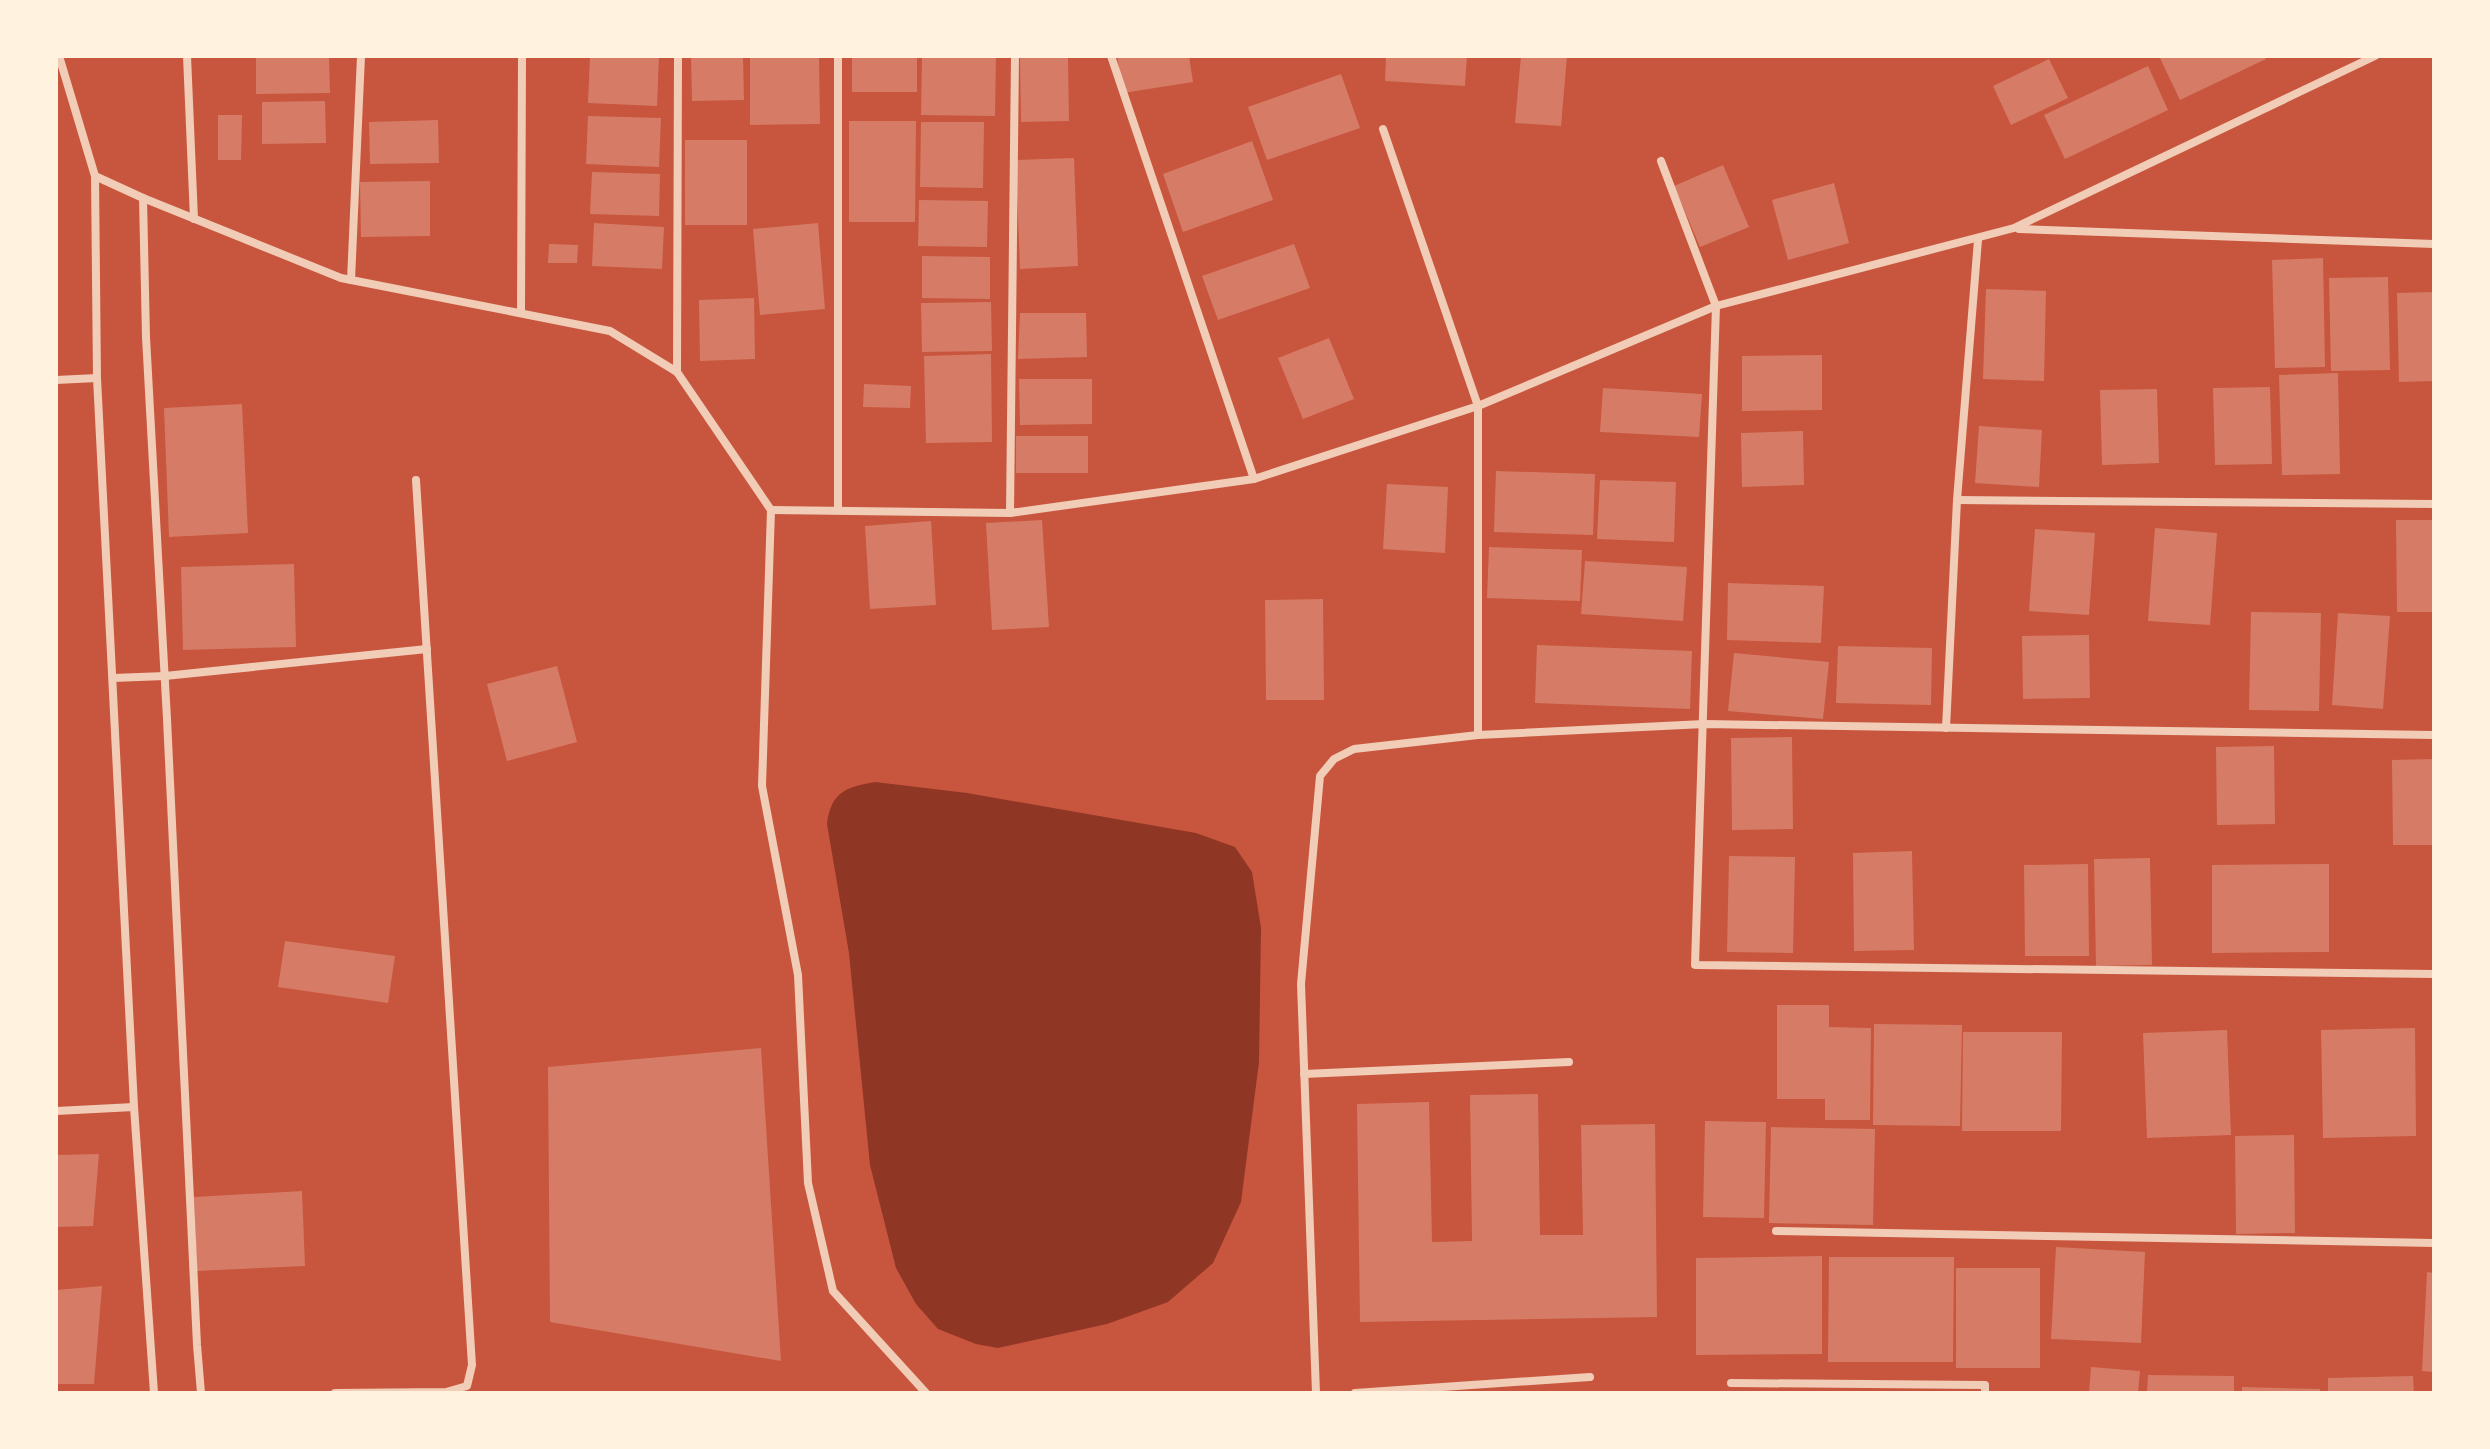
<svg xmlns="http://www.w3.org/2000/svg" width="2490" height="1449" viewBox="0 0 2490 1449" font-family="Mulish,sans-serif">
<rect width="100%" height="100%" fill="#c8553d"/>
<path fill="#8f3625" d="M875,782l92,11 229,40 39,14 17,25 9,56 -2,134 -18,140 -28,61 -45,39 -61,22 -109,24 -22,-4 -38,-15 -22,-25 -20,-36 -26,-103 -21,-212 -22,-129c4,-32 19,-37 48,-42z"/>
<g fill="#d67c66">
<path d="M256,56h73l1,37 -74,1z"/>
<path d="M590,56h69l-2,50 -69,-3z"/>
<path d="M691,56h52l1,44 -52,1z"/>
<path d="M750,56h69l1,68 -70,1z"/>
<rect x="852" y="56" width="65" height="36"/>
<path d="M922,56h74l-1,60 -74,-1z"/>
<path d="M1020,56h48l1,65 -48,1z"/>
<path d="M1117,56h72l4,26 -70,11z"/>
<path d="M1386,56h81l-2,30 -80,-5z"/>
<path d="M1521,56h46l-6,70 -46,-3z"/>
<path d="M2159,56h105l2,3 -86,41z"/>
<path d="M2049,59l19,39 -57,27 -18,-39z"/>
<path d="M2148,66l20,44 -103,49 -21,-44z"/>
<path d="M1341,74l19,54 -93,32 -19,-53z"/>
<path d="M325,101l1,42 -64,1v-42z"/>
<path d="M218,115h24l-1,45h-23z"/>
<path d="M588,116l73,2 -2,49 -73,-3z"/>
<path d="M438,120l1,43 -69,1 -1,-42z"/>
<path d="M849,121h67l-1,101h-66z"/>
<path d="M921,122h63l-1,66 -63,-1z"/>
<rect x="685" y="140" width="62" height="85"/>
<path d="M1252,141l21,59 -90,32 -20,-58z"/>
<path d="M1074,158l4,108 -58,3 -4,-109z"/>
<path d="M1723,165l26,62 -49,20 -26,-61z"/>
<path d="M592,172l68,2 -1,42 -69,-2z"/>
<path d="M430,181v55l-69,1 -1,-55z"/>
<path d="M1834,183l15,60 -61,17 -16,-60z"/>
<path d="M919,200l69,1 -1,46 -69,-1z"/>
<path d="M594,223l70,4 -2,42 -70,-3z"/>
<path d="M818,223l7,86 -65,6 -7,-86z"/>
<path d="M549,244l29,1 -1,18h-29z"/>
<path d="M1294,244l16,44 -92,32 -16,-44z"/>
<path d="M922,256l68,1v42l-68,-1z"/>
<path d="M2323,258l2,109 -50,1 -3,-108z"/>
<path d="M2388,277l2,93 -59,1 -2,-93z"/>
<path d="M1986,289l60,2 -2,90 -61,-2z"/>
<path d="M2434,292v89l-35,1 -2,-89z"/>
<path d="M754,298l1,61 -55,2 -1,-61z"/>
<path d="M991,302l1,49 -70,1 -1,-49z"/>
<path d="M1020,313h66l1,44 -69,2z"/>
<path d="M1329,338l25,61 -51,20 -25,-61z"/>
<path d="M991,354l1,88 -66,1 -2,-87z"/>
<path d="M1822,355v55l-80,1v-55z"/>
<path d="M2338,373l2,101 -58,1 -3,-100z"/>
<path d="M1019,379h73v45l-72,1z"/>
<path d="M864,384l47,2 -1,22 -47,-1z"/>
<path d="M2270,387l2,77 -57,1 -2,-77z"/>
<path d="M1603,388l99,6 -3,43 -99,-5z"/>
<path d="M2157,389l2,74 -57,2 -2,-75z"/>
<path d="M242,404l6,129 -79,4 -5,-129z"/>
<path d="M1979,426l63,4 -3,57 -64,-4z"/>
<path d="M1803,431l1,54 -62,2 -1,-54z"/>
<rect x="1016" y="436" width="72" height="37"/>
<path d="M1496,471l99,3 -2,61 -99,-3z"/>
<path d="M1600,480l76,2 -2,60 -77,-3z"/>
<path d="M1387,484l61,3 -3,66 -62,-4z"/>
<path d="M1042,520l7,107 -57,3 -6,-107z"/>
<path d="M2396,520h38v92h-37z"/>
<path d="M931,521l5,84 -66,4 -5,-83z"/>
<path d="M2155,528l62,5 -7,92 -62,-4z"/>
<path d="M2035,529l60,4 -6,82 -60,-4z"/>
<path d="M1489,547l93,3 -2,51 -93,-3z"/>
<path d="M1585,561l102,6 -4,54 -102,-7z"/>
<path d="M294,564l2,83 -113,3 -2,-83z"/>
<path d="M1728,583l96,3 -3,57 -94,-3z"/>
<path d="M1323,599l1,101h-58l-1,-100z"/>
<path d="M2251,612l70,1 -2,98 -70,-1z"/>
<path d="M2338,613l52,3 -7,93 -51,-4z"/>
<path d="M2089,635l1,63 -67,1 -1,-63z"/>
<path d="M1537,645l155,6 -2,58 -155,-6z"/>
<path d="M1838,646l94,2 -1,57 -95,-2z"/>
<path d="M1734,653l95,9 -6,57 -95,-8z"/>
<path d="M557,666l20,76 -70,19 -20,-77z"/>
<path d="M1792,737l1,92 -61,1 -1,-92z"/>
<path d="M2274,746l1,78 -58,1 -1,-78z"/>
<path d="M2434,759v86h-41l-1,-85z"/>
<path d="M1912,851l2,99 -60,1 -1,-98z"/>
<path d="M1729,856l66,1 -2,96 -66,-1z"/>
<path d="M2150,858l2,107 -56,1 -2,-107z"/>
<path d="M2088,864l1,92h-64l-1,-91z"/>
<path d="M2329,864v88l-117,1v-88z"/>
<path d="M285,941l110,15 -7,47 -110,-16z"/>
<path d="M1777,1005h52v22l42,1 -1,92h-45v-21h-48z"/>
<path d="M1874,1024l88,1 -2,101 -87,-1z"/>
<path d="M2415,1028l1,108 -93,2 -2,-108z"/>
<path d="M2227,1030l4,105 -84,3 -4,-105z"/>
<path d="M1963,1032h99l-1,99h-99z"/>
<path d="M761,1048l20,313 -231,-39 -2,-255z"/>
<path d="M1538,1094l2,141h43l-2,-110 74,-1 2,193 -297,5 -3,-218 72,-2 3,140 40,-1 -2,-146z"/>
<path d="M1705,1121l61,1 -2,96 -61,-1z"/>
<path d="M1771,1127l104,2 -2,96 -104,-2z"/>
<path d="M2294,1135l1,98 -59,1 -1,-98z"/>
<path d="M99,1154l-6,72 -37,1v-72z"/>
<path d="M302,1191l3,75 -108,5 -3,-74z"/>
<path d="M2056,1247l89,5 -4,91 -90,-4z"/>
<path d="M1822,1256v98l-126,1v-97z"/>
<path d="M1829,1257h125l-1,105h-125z"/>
<rect x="1956" y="1268" width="84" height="100"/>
<path d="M2427,1272l7,1v99l-12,-1z"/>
<path d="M102,1286l-8,98h-38v-94z"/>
<path d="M2091,1367l49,4 -2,22h-49z"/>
<path d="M2148,1375l86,1v17h-87z"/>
<path d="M2413,1376l1,17h-86v-15z"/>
<path d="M2242,1387l78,2v4h-78z"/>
</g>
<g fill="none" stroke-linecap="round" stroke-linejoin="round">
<g stroke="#f1ccb7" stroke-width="8">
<path d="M59,56l36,120 48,22 198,80 269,53 67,41 94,138 -9,276 36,189 10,208 25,108 93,102"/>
<path d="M187,56l7,163"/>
<path d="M1111,56l143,423 224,-73 238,-100 298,-78 361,-172"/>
<path d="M1383,129l95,277v329l226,-11 730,11"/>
<path d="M1661,161l55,145 -21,659 739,9"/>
<path d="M95,176l2,202 37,729 20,286"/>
<path d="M143,198l3,139 21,382 30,626 4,48"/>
<path d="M2019,229l415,15"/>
<path d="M351,280l10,-224"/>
<path d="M521,313l1,-257"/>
<path d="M677,372l1,-316"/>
<path d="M56,380l41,-2"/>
<path d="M1957,500l477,4"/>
<path d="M771,510l239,3 244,-34"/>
<path d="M838,510v-454"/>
<path d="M1010,513l5,-457"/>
<path d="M113,678l52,-2 262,-27"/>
<path d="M1946,728l11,-228 21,-260"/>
<path d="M1304,1074l265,-12"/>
<path d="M56,1111l78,-4"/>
<path d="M1776,1231l658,12"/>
<path d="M1731,1383l254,2v8"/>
<path d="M335,1393l111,-1 21,-6 5,-21 -56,-885"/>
<path d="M1316,1393l-15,-409 19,-208 14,-17 20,-10 124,-14"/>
<path d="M1355,1393l235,-16"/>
</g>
</g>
<rect width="2490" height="1449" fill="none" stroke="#fff3e0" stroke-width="116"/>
</svg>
